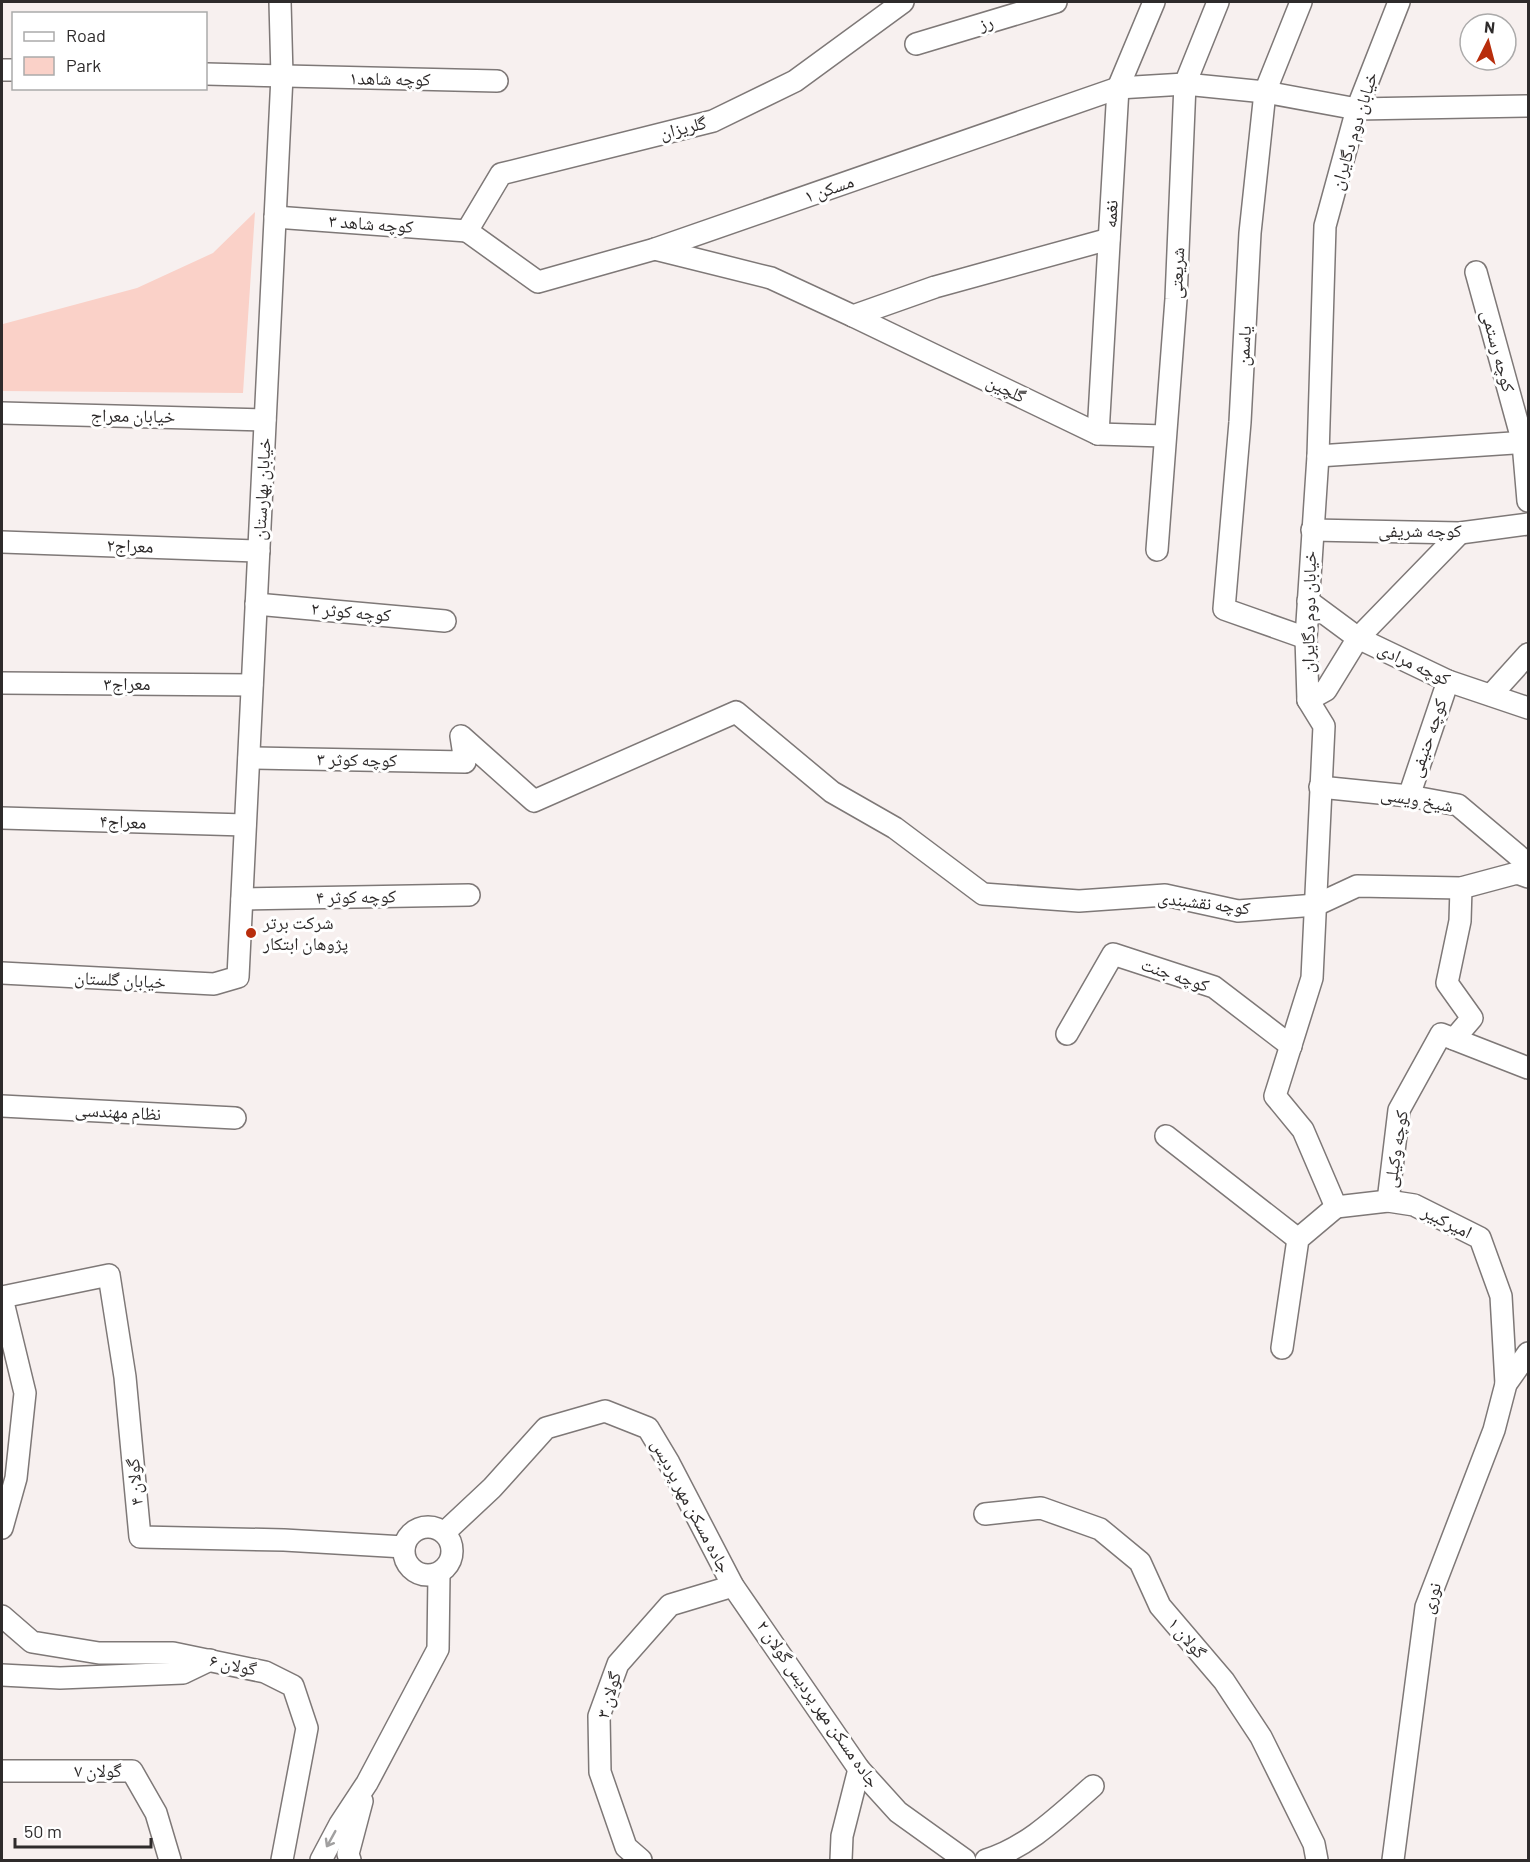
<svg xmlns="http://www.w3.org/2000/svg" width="1530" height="1862" viewBox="0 0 1530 1862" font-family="Barlow,'Noto Naskh Arabic',sans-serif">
<rect width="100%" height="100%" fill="#f7f0ef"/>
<path fill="#fad1c8" d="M255,212l-12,181 -241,-2 1,-67 134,-36 76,-35z"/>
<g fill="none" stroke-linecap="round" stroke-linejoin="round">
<g stroke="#7e7877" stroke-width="24">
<g id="minor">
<path d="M1301,2l-36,90 -15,141 -10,189 -16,187 82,29"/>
<path d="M916,44l140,-42"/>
<path d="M2,70h12"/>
<path d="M206,74l291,7"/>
<path d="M275,217l192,14"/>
<path d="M467,231l71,51 117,-33 463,-161 67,-4 80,8 92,17 171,-3"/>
<path d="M467,231l34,-57 212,-53 82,-40 108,-79"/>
<path d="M655,249l116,29 82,38 82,-29 174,-48"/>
<path d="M1476,272l47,171 5,58"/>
<path d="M853,316l245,118 66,2"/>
<path d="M2,413l263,7"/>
<path d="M1098,434l20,-346 36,-86"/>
<path d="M1318,456l210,-14"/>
<path d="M1312,530l148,3 68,-9"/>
<path d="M2,542l257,9"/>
<path d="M1157,550l19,-251 9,-215 33,-82"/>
<path d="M1308,601l50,37 90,43 80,27"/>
<path d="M256,604l189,17"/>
<path d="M2,683l250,2"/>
<path d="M1491,695l37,-41"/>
<path d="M1308,700l18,-10 32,-52 102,-105"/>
<path d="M249,758l216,4 -4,-26 73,65 202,-89 96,80 63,36 88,66 96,7 86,-6 73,16 78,-6 41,-19 104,2 56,-15 11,4"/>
<path d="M1320,787l89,9 49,9 70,59"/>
<path d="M1409,796l39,-115"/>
<path d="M2,818l243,7"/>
<path d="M242,899l227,-4"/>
<path d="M2,973l212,11 24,-7 44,-901 -2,-74"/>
<path d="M1067,1034l46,-80 101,33 77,59"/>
<path d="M1454,1039l18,-21 -25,-35 13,-62 1,-33"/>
<path d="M2,1106l233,12"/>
<path d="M1166,1136l132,103"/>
<path d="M1388,1201l11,-91 42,-76 87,34"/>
<path d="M1336,1207l-33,-77 -28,-34 37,-118 12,-252 -16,-26 -2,-62 12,-182 7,-230 32,-117 42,-107"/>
<path d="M1336,1207l52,-6 26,4 66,33 21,58 5,88"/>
<path d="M2,1297l107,-22 16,102 15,160 144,3 120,7"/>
<path d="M2,1298l23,95 -9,85 -14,50"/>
<path d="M1282,1348l16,-109 38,-32"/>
<path d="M985,1514l56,-6 59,21 40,33 20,44 64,75 37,56 53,107 3,16"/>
<circle cx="428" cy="1551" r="24"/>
<path d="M445,1532l47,-44 54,-60 59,-17 43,17 21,35 64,123 126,183 39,43 67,48"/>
<path d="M2,1616l30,26 67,11h74l92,19 28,14 14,42 -25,132"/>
<path d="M2,1675l58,3 123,-5 27,-13"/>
<path d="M2,1771h130l24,42 14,47"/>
<path d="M321,1860l19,-36 27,-41 71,-134 1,-75"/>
<path d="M350,1860l-2,-6 14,-53"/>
<path d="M641,1860l-15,-13 -26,-75 -1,-56 19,-52 52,-59 63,-19"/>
<path d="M841,1860l1,-24 17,-67"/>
<path d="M986,1860c41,-12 75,-46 107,-74"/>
<path d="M1393,1860l33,-253 68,-177 12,-46 22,-31"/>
</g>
</g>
<use href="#minor" stroke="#fff" stroke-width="21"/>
</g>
<defs><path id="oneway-shaft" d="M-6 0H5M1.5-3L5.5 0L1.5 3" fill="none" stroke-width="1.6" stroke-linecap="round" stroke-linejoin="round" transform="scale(1.5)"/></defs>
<use stroke="#a1a0a0" href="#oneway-shaft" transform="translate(331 1839) rotate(119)"/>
<circle fill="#b82d0c" stroke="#fff" stroke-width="2" cx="251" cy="933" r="6"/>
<g text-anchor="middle" stroke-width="6" stroke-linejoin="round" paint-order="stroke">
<g font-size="18" fill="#2e2b2b" stroke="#fff">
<text transform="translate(986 23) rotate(-17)" y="6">رز</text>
<text transform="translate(390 79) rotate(1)" y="6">کوچه شاهد۱</text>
<text transform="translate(683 128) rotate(-14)" y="6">گلریزان</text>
<text transform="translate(1354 131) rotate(-73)" y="6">خیابان دوم دگایران</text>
<text transform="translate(829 189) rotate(-19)" y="6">مسکن ۱</text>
<text transform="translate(1111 214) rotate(-87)" y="6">نغمه</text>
<text transform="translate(371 224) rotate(4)" y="6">کوچه شاهد ۳</text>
<text transform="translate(1177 273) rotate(-87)" y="6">شریعتی</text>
<text transform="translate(1244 346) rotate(-87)" y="6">یاسمن</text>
<text transform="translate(1498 351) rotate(75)" y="6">کوچه رستمی</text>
<text transform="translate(1006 389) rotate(26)" y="6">گلچین</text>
<text transform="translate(133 416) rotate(1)" y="6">خیابان معراج</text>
<text transform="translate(262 489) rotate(-87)" y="6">خیابان بهارستان</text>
<text x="1420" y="537">کوچه شریفی</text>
<text transform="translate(130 546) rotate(2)" y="6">معراج۲</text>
<text transform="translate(351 612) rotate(5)" y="6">کوچه کوثر ۲</text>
<text transform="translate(1309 612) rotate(-89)" y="6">خیابان دوم دگایران</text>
<text transform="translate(1414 664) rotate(25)" y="6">کوچه مرادی</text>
<text x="127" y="690">معراج۳</text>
<text transform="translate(1428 738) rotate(-71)" y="6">کوچه حنیفی</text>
<text transform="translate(357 760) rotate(1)" y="6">کوچه کوثر ۳</text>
<text transform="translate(1417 800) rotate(10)" y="6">شیخ ویسی</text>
<text transform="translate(123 822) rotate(2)" y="6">معراج۴</text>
<text transform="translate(356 897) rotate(-1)" y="6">کوچه کوثر ۴</text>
<text transform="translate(1204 903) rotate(7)" y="6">کوچه نقشبندی</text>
<text transform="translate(1175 975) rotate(19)" y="6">کوچه جنت</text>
<text transform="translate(120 980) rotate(3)" y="6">خیابان گلستان</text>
<text transform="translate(118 1112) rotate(3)" y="6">نظام مهندسی</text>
<text transform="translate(1396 1149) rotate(-81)" y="6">کوچه وکیلی</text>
<text transform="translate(1447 1222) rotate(26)" y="6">امیرکبیر</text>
<text transform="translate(135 1482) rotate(-95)" y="6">گولان ۴</text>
<text transform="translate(691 1506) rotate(62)" y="6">جاده مسکن مهر پردیس</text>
<text transform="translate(1431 1598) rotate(-73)" y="6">نوری</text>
<text transform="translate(1187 1638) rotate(49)" y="6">گولان ۱</text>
<text transform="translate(233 1665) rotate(12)" y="6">گولان ۶</text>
<text transform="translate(609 1695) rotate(-74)" y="6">گولان ۳</text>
<text transform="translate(818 1704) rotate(55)" y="6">جاده مسکن مهر پردیس گولان ۲</text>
<text x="98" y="1777">گولان ۷</text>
</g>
<g font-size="18" fill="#2e2b2b" stroke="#fff" text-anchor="start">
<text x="263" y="929">شرکت برتر<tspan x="263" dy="21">پژوهان ابتکار</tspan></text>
</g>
</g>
<rect width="1530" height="1862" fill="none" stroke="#2e2b2b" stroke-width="6"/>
<rect x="12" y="12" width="195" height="78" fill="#ffffff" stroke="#abaaaa" stroke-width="1.5"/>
<rect x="24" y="32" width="30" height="9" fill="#ffffff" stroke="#abaaaa" stroke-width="1.5"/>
<text x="66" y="42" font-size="18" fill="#2e2b2b">Road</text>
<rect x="24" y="57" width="30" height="18" fill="#fad1c8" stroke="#abaaaa" stroke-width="1.5"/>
<text x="66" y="72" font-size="18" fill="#2e2b2b">Park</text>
<g transform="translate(1488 42) rotate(6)"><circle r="28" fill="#ffffff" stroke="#abaaaa" stroke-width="1.5"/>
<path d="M0-4.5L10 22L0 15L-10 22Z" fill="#b82d0c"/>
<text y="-9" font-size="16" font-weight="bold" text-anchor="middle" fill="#2e2b2b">N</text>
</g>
<path d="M15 1838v9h136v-9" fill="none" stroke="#2e2b2b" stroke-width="3"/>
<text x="24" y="1838" font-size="18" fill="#2e2b2b" stroke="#ffffff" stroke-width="4.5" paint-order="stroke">50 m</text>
</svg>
